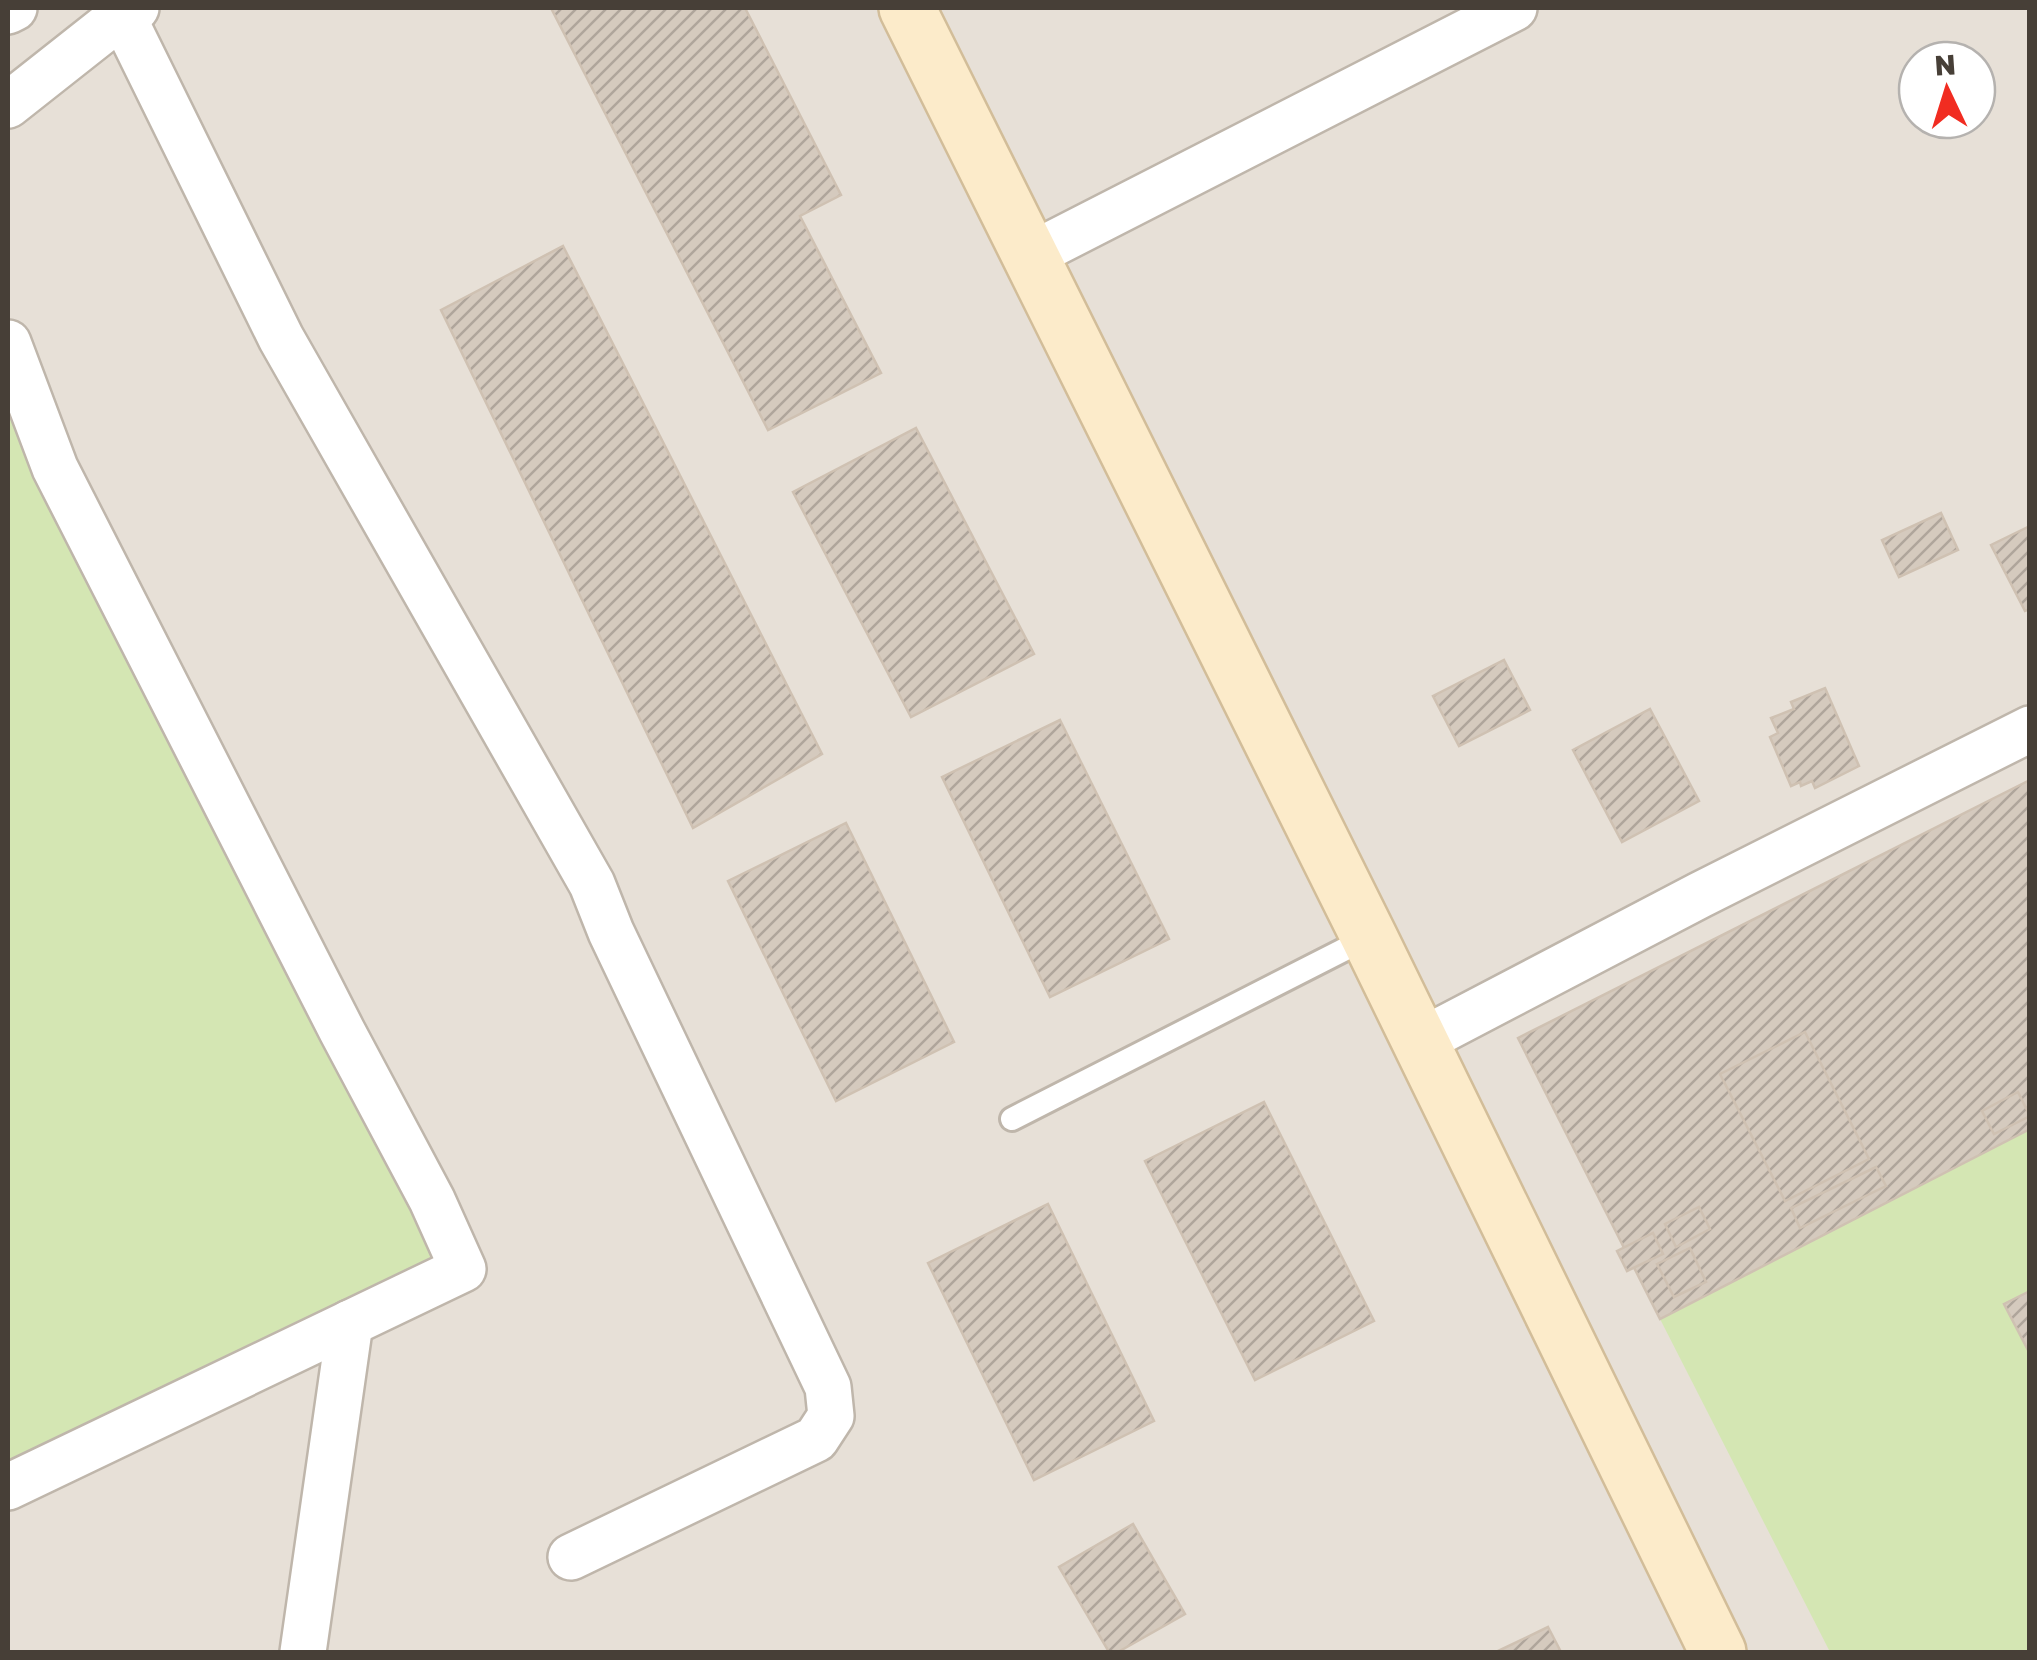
<svg xmlns="http://www.w3.org/2000/svg" width="2037" height="1660" viewBox="0 0 2037 1660" font-family="'Golos Text',sans-serif">
<defs>
<pattern id="building-hatch" width="6" height="6" patternUnits="userSpaceOnUse" patternTransform="scale(2.5)"><rect width="6" height="6" fill="#d5cabe"/><path d="M-1 1l2-2M0 6l6-6M5 7l2-2" fill="none" stroke="#afa59b"/></pattern>
</defs>
<rect width="100%" height="100%" fill="#f4efe8"/>
<path fill="#e7e0d7" fill-rule="evenodd" d="M8,8h2021v1644h-2021zM1917,60h60v60h-60z"/>
<g fill="#d4e6b3">
<path d="M8,411l434,841 -434,220z"/>
<path d="M2029,1129v523h-199l-170,-333z"/>
</g>
<g fill="url(#building-hatch)" stroke="#cfc1b2" stroke-width="2.5">
<path d="M551,8h194l96,187 -41,21 81,157 -113,57z"/>
<path d="M563,246l259,508 -129,74 -252,-518z"/>
<path d="M916,428l118,226 -123,63 -118,-225z"/>
<path d="M1941,513l17,37 -59,27 -17,-37z"/>
<path d="M2030,526v83l-5,2 -34,-66z"/>
<path d="M1504,660l26,50 -71,36 -26,-50z"/>
<path d="M1825,688l34,78 -44,22 -3,-7 -11,5 -1,-4 -9,4 -21,-49 8,-4 -7,-15 23,-9 -3,-7z"/>
<path d="M1650,709l49,92 -77,41 -49,-92z"/>
<path d="M1060,720l109,219 -119,58 -108,-220z"/>
<path d="M2030,780v349l-370,190 -142,-281z"/>
<path d="M846,823l108,219 -118,59 -108,-220z"/>
<path d="M1805,1032l64,127 -84,42 -65,-127z"/>
<path d="M2018,1092l12,24 -36,18 -12,-23z"/>
<path d="M1264,1102l110,219 -119,59 -110,-219z"/>
<path d="M1876,1167l10,19 -86,42 -9,-20z"/>
<path d="M1048,1204l106,217 -120,59 -106,-217z"/>
<path d="M1699,1207l11,22 -34,18 -11,-23z"/>
<path d="M1653,1233l10,21 -36,17 -10,-20z"/>
<path d="M1690,1248l16,34 -32,15 -17,-33z"/>
<path d="M2030,1291v63l-26,-50z"/>
<path d="M1133,1524l52,90 -67,38h-9l-50,-85z"/>
<path d="M1548,1627l13,25h-65z"/>
</g>
<g fill="none" stroke-linecap="round" stroke-linejoin="round">
<g stroke="#bfb6ab" stroke-width="28">
<path id="service" d="M1012,1119l357,-182"/>
</g>
<g stroke="#bfb6ab" stroke-width="50">
<g id="minor">
<path d="M8,11l6,-3"/>
<path d="M122,15l159,323 311,546 19,48 217,455 3,29 -15,23 -245,118"/>
<path d="M8,105l114,-90 14,-7"/>
<path d="M1031,255l483,-247"/>
<path d="M8,343l47,125 287,563 90,169 31,69 -455,218"/>
<path d="M1419,1042l281,-147 330,-166"/>
<path d="M303,1652l47,-329"/>
</g>
</g>
<g stroke="#d2bd99" stroke-width="60">
<path id="secondary" d="M907,8l462,929 349,715"/>
</g>
<use href="#service" stroke="#fff" stroke-width="22"/>
<use href="#minor" stroke="#fff" stroke-width="45"/>
<use href="#secondary" stroke="#fcebca" stroke-width="55"/>
</g>
<rect width="2037" height="1660" fill="none" stroke="#473f37" stroke-width="20"/>
<g transform="translate(1947 90) rotate(356)"><circle r="48" fill="#ffffff" stroke="#b5b2af" stroke-width="2.5"/>
<path d="M0-8L18 38L0 25L-18 38Z" fill="#f12c21"/>
<text y="-15" font-size="28" font-weight="bold" text-anchor="middle" fill="#473f37">N</text>
</g>
</svg>
